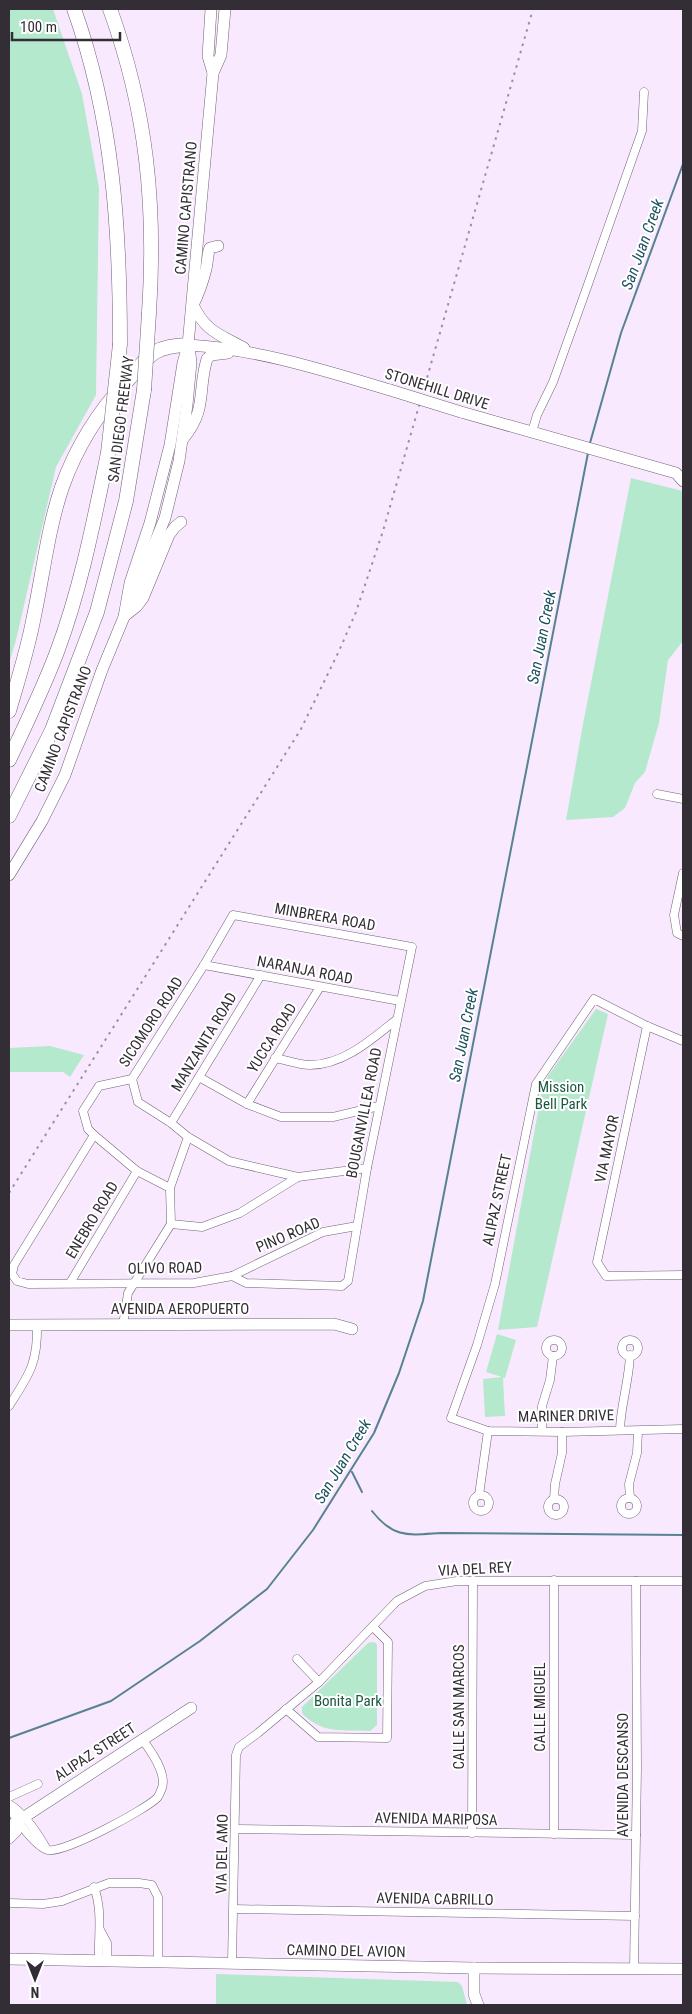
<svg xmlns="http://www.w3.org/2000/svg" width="692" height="2014" viewBox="0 0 692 2014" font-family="'Roboto Condensed',sans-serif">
<rect width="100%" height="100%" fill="#f9e9ff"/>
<g fill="#b5e9cd">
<path d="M9,9h44l29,85 17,94 -3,207 -40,72 -40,173 -7,24z"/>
<path d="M631,478l52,13v150l-15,19 -9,63 -14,49 -10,11 -10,25 -12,9 -47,3 17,-96z"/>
<path d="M596,1009l12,5 -71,313 -39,3 44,-240 6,-14z"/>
<path d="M50,1046l34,9 -14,22 -7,-5h-54v-24z"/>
<path d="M497,1334l19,6 -11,38h-2l2,38 -20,1 -2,-38 19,-2 -16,-5z"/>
<path d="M372,1642l4,1 1,3v79l-7,6c-27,-1 -49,3 -68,-18v-6l66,-64z"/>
<path d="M216,1974l242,8 4,4 5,19h-251z"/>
</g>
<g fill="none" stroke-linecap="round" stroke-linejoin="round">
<g stroke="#57828f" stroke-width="2">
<path d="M590,443l31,-110 62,-169"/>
<path d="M352,1472l10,20"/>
<path d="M372,1511c22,28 37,24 69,22l242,2"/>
<path d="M9,1738l102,-37 89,-60 67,-52 46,-59 61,-97 25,-60 24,-72 165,-848"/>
</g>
<g stroke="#706375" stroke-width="9">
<g id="street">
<path d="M532,432l5,-17 16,-33 33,-92 56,-159 2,-39"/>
<path d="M657,794l26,5"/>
<path d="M683,873l-9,42 3,18 6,3"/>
<path d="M233,915l179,32 -45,221 -19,113 -6,5 -96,-3 -14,-7 -38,7 -166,1 -11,-3 -5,-7 2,-9 80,-130 -6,-6 -5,-18 16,-25 33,-7 72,-114z"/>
<path d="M204,965l196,36"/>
<path d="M647,1026l-50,236 9,14 77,-1"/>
<path d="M683,1041l-36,-15 -53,-27 -58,85 -41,200 -18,61 -26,73 37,13 74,1 121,-3"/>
<path d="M275,1058c11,2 24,7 35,7 33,0 61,-25 86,-45"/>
<path d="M199,1077l48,27 34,13h52l46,-11"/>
<path d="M132,1079l6,23 33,21 17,14 41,24 69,16 69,-9"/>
<path d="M247,1104l73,-117"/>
<path d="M171,1123l90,-148"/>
<path d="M94,1135l43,36 33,17"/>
<path d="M171,1224l-1,-36 18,-51"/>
<path d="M232,1276l91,-44 34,-6"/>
<path d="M70,1283l67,-112"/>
<path d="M123,1325l5,-32 43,-69 31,3 38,-14 58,-36"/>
<circle cx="554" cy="1348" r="8"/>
<circle cx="630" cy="1348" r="8"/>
<path d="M9,1406c20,-31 29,-43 28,-81"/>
<path d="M620,1429c1,-25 9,-48 10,-74"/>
<path d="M542,1431v-25l8,-26 3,-24"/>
<path d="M479,1495l9,-64"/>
<circle cx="481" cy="1503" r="8"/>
<path d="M630,1498l-1,-14 8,-31 1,-22"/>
<circle cx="629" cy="1506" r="8"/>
<path d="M554,1499l1,-15 7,-31v-21"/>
<circle cx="556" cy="1507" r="8"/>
<path d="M554,1580v254"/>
<path d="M297,1659l22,23"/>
<path d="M286,1709l32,28 69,1 1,-96 -15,-15"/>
<path d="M9,1797l29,-13"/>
<path d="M9,1804c16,10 28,28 37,44"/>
<path d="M9,1805c3,11 28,43 39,45 15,4 97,-40 109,-52 2,-2 4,-8 5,-10 5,-15 -11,-37 -20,-49"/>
<path d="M236,1829l400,6"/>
<path d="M472,1833l1,-253"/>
<path d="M94,1887c9,25 4,48 5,73"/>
<path d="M9,1903l34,1 19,-3 47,-18h30l13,2 6,12v65"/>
<path d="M234,1909l401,7"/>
<path d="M100,1930l7,13v18"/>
<path d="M232,1963l4,-208 3,-8 19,-14 61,-51 78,-81 28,-15 32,-5h226"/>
<path d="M634,1969l3,-201 -1,-187"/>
</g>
</g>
<g stroke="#706375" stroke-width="12">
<g id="secondary">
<path d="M211,9l-3,47 5,17"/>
<path d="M218,246l-8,2c-3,6 -2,14 -4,21 -3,12 -7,24 -13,36 13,27 26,29 51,43"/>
<path d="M188,345c70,4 135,25 202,45"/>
<path d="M461,412l215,61 7,8"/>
<path d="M183,439c25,-31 14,-47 24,-80l4,-4 17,-2"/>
<path d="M127,614l10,-8 6,-8 26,-63 6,-8 6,-5"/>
<path d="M124,617l6,-34 20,-60 20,-78 13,-82 5,-18 25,-272 8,-18 4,-46"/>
<path d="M9,875l33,-54 23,-46 37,-105 63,-152 14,-57 8,-56 4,-43 -2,-15"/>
<path d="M9,1325l325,-1 18,5"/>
<path d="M9,1827l182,-119"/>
<path d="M9,1838l7,-7 1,-8"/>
<path d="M9,1959l465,9 209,1"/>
<path d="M474,1968v26l4,11"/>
</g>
</g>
<g stroke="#706375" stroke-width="15">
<g id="highway">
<path d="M74,9c39,109 46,220 46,335"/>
<path d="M110,9c37,102 46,197 39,304"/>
<path d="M9,711c9,-31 19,-62 25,-95 9,-42 14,-88 28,-129 14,-39 37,-76 65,-106 22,-25 25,-35 61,-36"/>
<path d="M9,760c17,-36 34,-71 48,-108 24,-64 37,-132 51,-199"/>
<path d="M9,816l43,-86 45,-118 29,-111 18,-111"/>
</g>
</g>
<use href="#street" stroke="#fff" stroke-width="8"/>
<use href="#secondary" stroke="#fff" stroke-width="11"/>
<use href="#highway" stroke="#fff" stroke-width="14"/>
<path stroke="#9b909f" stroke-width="2" stroke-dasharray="2.5 5" stroke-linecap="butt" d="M9,1193l292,-464 38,-78 17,-39 27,-81 150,-522"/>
<g stroke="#706375" stroke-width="12" stroke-linecap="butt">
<path id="secondary-bridge" d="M390,390l71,22"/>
</g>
<g stroke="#706375" stroke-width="15" stroke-linecap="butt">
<g id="highway-bridge">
<path d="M144,390l5,-77"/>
<path d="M108,453l12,-109"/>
</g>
</g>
<use href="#secondary-bridge" stroke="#fff" stroke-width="11"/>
<use href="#highway-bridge" stroke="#fff" stroke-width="14"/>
</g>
<g text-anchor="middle" stroke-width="4" stroke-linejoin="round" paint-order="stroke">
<g font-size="15" fill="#332d35" stroke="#fff">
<text transform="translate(186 208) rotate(-85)" y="5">CAMINO CAPISTRANO</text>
<text transform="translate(437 389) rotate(17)" y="5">STONEHILL DRIVE</text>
<text transform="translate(121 419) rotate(-83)" y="5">SAN DIEGO FREEWAY</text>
<text transform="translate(63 729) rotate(-69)" y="5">CAMINO CAPISTRANO</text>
<text transform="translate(325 917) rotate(10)" y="5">MINBRERA ROAD</text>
<text transform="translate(305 970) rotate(11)" y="5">NARANJA ROAD</text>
<text transform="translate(151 1022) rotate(-57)" y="5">SICOMORO ROAD</text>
<text transform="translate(272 1038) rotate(-58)" y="5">YUCCA ROAD</text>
<text transform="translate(204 1042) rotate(-59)" y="5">MANZANITA ROAD</text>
<text transform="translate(364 1113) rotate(-79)" y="5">BOUGANVILLEA ROAD</text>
<text transform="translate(607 1149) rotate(-78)" y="5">VIA MAYOR</text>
<text transform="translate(497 1200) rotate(-78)" y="5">ALIPAZ STREET</text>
<text transform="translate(92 1220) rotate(-59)" y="5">ENEBRO ROAD</text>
<text transform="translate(288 1235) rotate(-23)" y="5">PINO ROAD</text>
<text transform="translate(165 1268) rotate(-1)" y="5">OLIVO ROAD</text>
<text x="180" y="1314">AVENIDA AEROPUERTO</text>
<text transform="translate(566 1416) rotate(-1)" y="5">MARINER DRIVE</text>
<text transform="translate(475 1569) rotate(-3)" y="5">VIA DEL REY</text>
<text transform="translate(459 1707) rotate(-90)" y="5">CALLE SAN MARCOS</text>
<text transform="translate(540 1707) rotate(-90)" y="5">CALLE MIGUEL</text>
<text transform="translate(95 1752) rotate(-33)" y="5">ALIPAZ STREET</text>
<text transform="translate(623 1775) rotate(-90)" y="5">AVENIDA DESCANSO</text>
<text transform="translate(436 1819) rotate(1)" y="5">AVENIDA MARIPOSA</text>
<text transform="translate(222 1854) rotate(-89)" y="5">VIA DEL AMO</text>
<text transform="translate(435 1899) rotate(1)" y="5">AVENIDA CABRILLO</text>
<text transform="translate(346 1951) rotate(1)" y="5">CAMINO DEL AVION</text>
</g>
<g font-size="15" fill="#19593f" stroke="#fff">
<text x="561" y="1092">Mission<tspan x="561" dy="17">Bell Park</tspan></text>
<text x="348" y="1706">Bonita Park</text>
</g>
<g font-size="16" font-style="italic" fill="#1c525f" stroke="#fff">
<text transform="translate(642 244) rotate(-70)" y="6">San Juan Creek</text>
<text transform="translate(541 637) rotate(-79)" y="6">San Juan Creek</text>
<text transform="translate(463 1035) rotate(-79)" y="6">San Juan Creek</text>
<text transform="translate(342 1461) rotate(-59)" y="6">San Juan Creek</text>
</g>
</g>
<rect width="692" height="2014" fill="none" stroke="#332d35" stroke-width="20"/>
<g transform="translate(35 1979) rotate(180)" stroke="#ffffff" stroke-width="4" paint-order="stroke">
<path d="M0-4L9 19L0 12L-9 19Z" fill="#332d35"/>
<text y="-8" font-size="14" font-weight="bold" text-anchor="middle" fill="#332d35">N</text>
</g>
<path d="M12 32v8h108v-8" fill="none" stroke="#332d35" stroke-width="2.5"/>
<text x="20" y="32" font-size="15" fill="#332d35" stroke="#ffffff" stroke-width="4" paint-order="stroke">100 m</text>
</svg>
